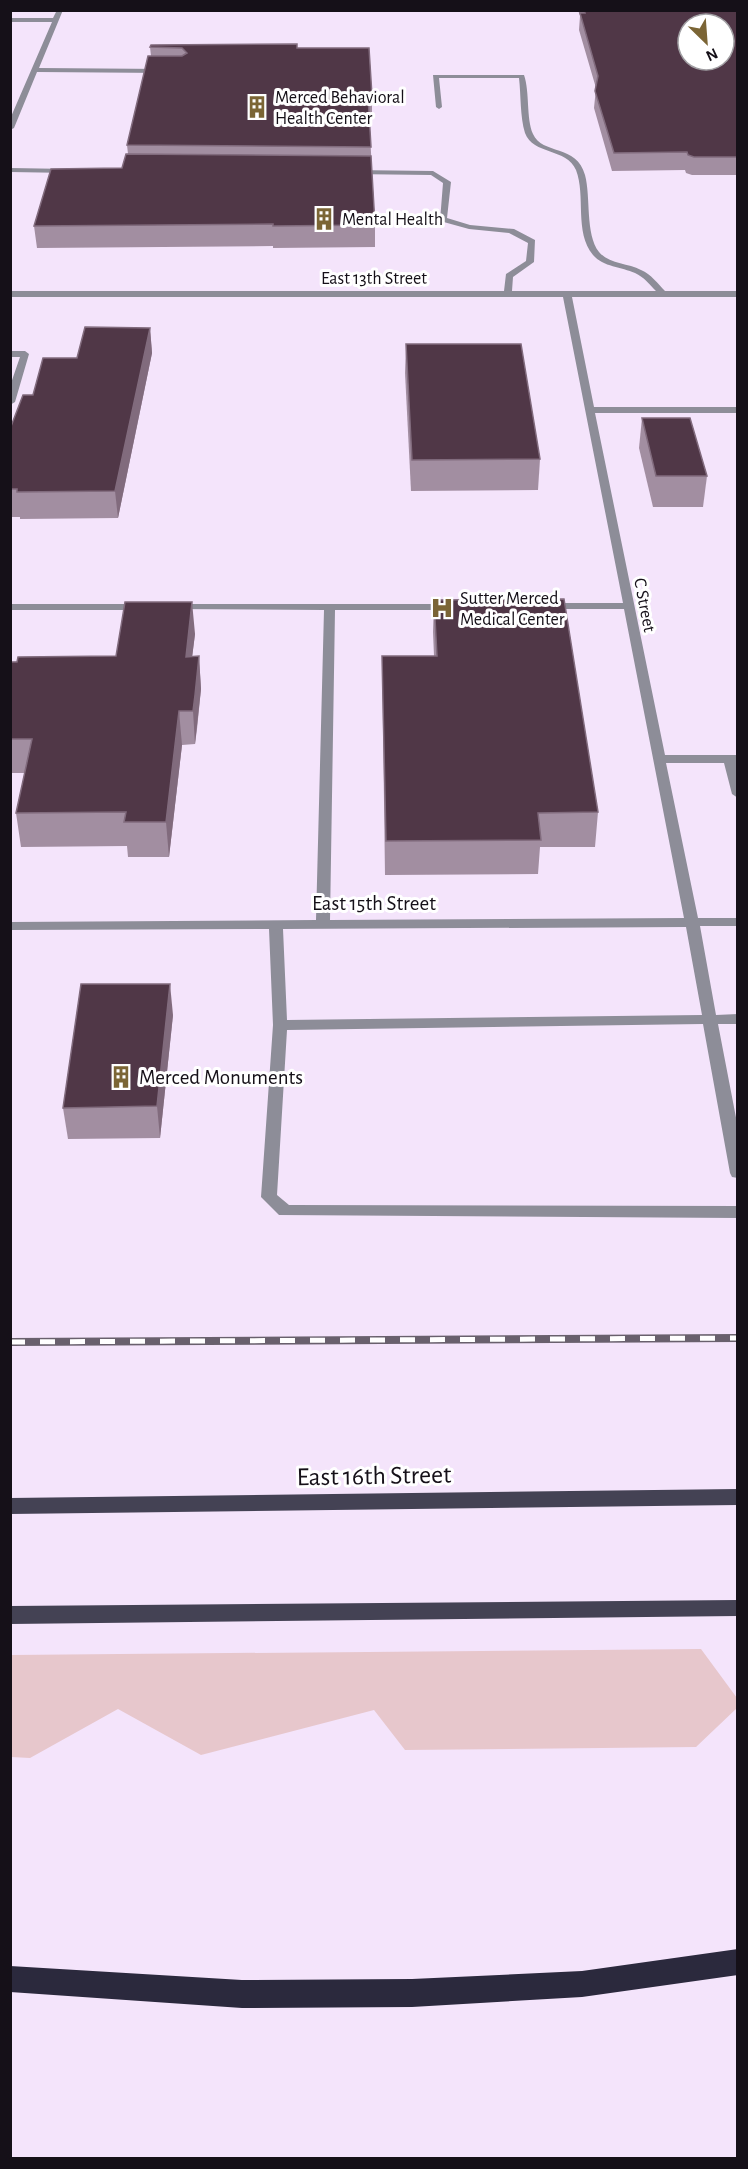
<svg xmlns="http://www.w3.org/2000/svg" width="748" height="2169" viewBox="0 0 748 2169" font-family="'Alegreya Sans',sans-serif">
<rect width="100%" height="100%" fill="#f4e4fb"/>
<path fill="#e7c7cc" d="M701,1649l36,49v10l-41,39 -291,3 -31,-40 -173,45 -83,-46 -88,49 -19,-1v-102z"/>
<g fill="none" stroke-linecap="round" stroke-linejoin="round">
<g fill="#8d8d98" fill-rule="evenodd">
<path d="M57,10h6l-24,58 126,1 3,2 -3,2 -128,-1 -23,56 -4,2v-11l42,-97h-42v-4h43z"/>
<path d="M433,75h91c6,17 2,43 9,59 9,21 44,10 52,41 6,22 0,59 14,77 10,12 29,11 42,18 10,4 17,14 24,21h73v6h-166l22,110h144v6h-143l70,342h73v43l-6,-4 -8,-31h-58l32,155h40v8h-38l16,89 22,-1v10h-20l20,104v50l-6,-1 -2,-4 -27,-149 -416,6 -10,165 12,10 449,1v12l-459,-3 -18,-18 12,-172 -4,-96 -259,1v-8l306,-2 8,-310 -155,-1 -2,-2 6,-3h279l6,3 -6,3h-117l-5,310 354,-2 -60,-309h-79l-6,-3 6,-3h78l-60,-306h-553v-6h494l2,-17 20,-13 2,-18 -19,-10 -40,-4 -29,-8 3,-38 -12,-8 -82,-1 3,-4 81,1 18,11 -4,36 23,7 44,4 21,11 -1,22 -21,15 -1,14h144c-6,-6 -12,-14 -21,-18 -13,-6 -32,-6 -42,-18 -19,-23 -7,-59 -17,-85 -9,-22 -43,-15 -51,-37 -5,-16 -4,-38 -6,-55h-80l3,29 -3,2 -3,-2zM686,927l16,88 -415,5 -4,-91z"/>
<path d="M10,168l60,1 4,2 -4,2 -60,-1z"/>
<path d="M10,351h15l4,3 -14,48 -5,3v-19l10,-29h-10z"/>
<path d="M10,604h133l6,3 -6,3h-133z"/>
</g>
<g fill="#444254" fill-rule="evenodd">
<path d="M738,1489v16l-728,9v-16z"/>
<path d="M738,1600v16l-728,8v-18z"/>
</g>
<path fill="#2b293d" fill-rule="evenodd" d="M738,1949v26l-156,22 -170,10 -170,1 -232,-16v-26l232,14 170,-1 170,-8z"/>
<g stroke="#69606d" stroke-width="8">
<path id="rail" d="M10,1342l728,-4"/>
</g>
<use href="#rail" stroke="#fff" stroke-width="5" stroke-dasharray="15" stroke-linecap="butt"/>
</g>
<g fill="#a28ea1">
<path d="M578,10h160v165h-46l-6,-2 -1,-3 -73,1 -18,-63 2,-20 -17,-58 1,-14z"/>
<path d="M150,47l147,1 75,48v20h-3l6,109v22l-102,1v-2l-236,2 -3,-22 88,-58 6,-14 -1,-9 24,-89z"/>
<path d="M150,328l2,25 -34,165 -98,1v-2h-10v-88l23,-34 44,-37z"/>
<path d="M406,344l134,115 -2,31 -127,1 -6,-118z"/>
<path d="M642,418l65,58 -4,31h-50l-14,-59z"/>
<path d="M434,600l164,212 -3,35h-55l-2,27 -153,1 -3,-219h52l-1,-24z"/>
<path d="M195,634l-3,23 7,-1 2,33 -4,40 -2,15 -13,1 -13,112h-41l-1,-11 -106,1 -5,-34 9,-40h-15v-111l106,-6z"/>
<path d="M173,1015l-13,123 -92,1 -5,-31z"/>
</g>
<g fill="#816b7d">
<path d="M150,328l2,25 -34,165 -3,-27z"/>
<path d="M192,602l3,32 -7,56 -2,-33z"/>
<path d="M199,656l2,33 -6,55 -2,-33z"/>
<path d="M179,711l3,34 -13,112 -3,-35z"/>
<path d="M170,984l3,31 -13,123 -3,-32z"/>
</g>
<g fill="#503747" stroke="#816b7d" stroke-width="1.5" fill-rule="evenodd">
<path d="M584,10h154v147h-44l-6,-2 -1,-3 -73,1 -19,-62 3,-15 -18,-63h5zM688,24h36v36h-36z"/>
<path d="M297,44v4h72l3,48h-4l3,51 -244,-2 21,-89h34l5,-3 -5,-5 -32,-1 1,-2z"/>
<path d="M126,154l245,2 4,69 -102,1v-2l-239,2 17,-57 71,-1z"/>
<path d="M85,327l65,1 -35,163 -98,1v-3h-7v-60l13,-34h10l10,-37h34z"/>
<path d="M406,344h115l19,115 -128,1z"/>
<path d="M642,418h48l17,58h-51z"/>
<path d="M564,599l34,213 -60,1 3,27 -155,1 -4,-185h55l-3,-56z"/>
<path d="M125,602h67l-6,55 13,-1 -4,39 -2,16h-14l-13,111h-42l2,-10 -110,1 16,-74h-22v-77h7l1,-5 98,-1z"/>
<path d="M81,984h89l-13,122 -94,2z"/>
</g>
<defs>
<g id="building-bare" transform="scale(1.8)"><path d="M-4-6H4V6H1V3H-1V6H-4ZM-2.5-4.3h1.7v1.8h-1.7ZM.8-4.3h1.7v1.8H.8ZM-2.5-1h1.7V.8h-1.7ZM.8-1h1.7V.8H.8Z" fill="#7b6535" stroke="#fff" stroke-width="2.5" paint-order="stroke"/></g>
<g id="hospital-bare" transform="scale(1.8)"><path d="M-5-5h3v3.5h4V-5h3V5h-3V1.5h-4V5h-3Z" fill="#7b6535" stroke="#fff" stroke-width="2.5" paint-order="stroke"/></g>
</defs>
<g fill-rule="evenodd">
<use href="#building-bare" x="257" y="107"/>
<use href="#building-bare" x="324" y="219"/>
<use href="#hospital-bare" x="442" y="608"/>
<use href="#building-bare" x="121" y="1077"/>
</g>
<g text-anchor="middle" stroke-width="6" stroke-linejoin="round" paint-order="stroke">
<g font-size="18" fill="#151018" stroke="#fff" text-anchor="start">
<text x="275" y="103">Merced Behavioral<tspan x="275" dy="21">Health Center</tspan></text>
<text x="342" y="225">Mental Health</text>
<text x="460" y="604">Sutter Merced<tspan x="460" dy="21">Medical Center</tspan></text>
</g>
<g font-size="18" fill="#151018" stroke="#fff">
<text x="374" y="284">East 13th Street</text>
<text transform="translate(645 605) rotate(79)" y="6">C Street</text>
</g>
<g font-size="21" fill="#151018" stroke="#fff">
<text x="374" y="910">East 15th Street</text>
</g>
<g font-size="21" fill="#151018" stroke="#fff" text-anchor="start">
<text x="139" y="1084">Merced Monuments</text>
</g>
<g font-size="26" fill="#151018" stroke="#fff">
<text transform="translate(374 1475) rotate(-1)" y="9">East 16th Street</text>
</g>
</g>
<rect width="748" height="2169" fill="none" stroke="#151018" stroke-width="24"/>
<g transform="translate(706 42) rotate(155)"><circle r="28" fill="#ffffff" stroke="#a19fa3" stroke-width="1.5"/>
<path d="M0-4.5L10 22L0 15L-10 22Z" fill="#7b6535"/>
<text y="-9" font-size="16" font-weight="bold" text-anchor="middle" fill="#151018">N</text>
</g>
</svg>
